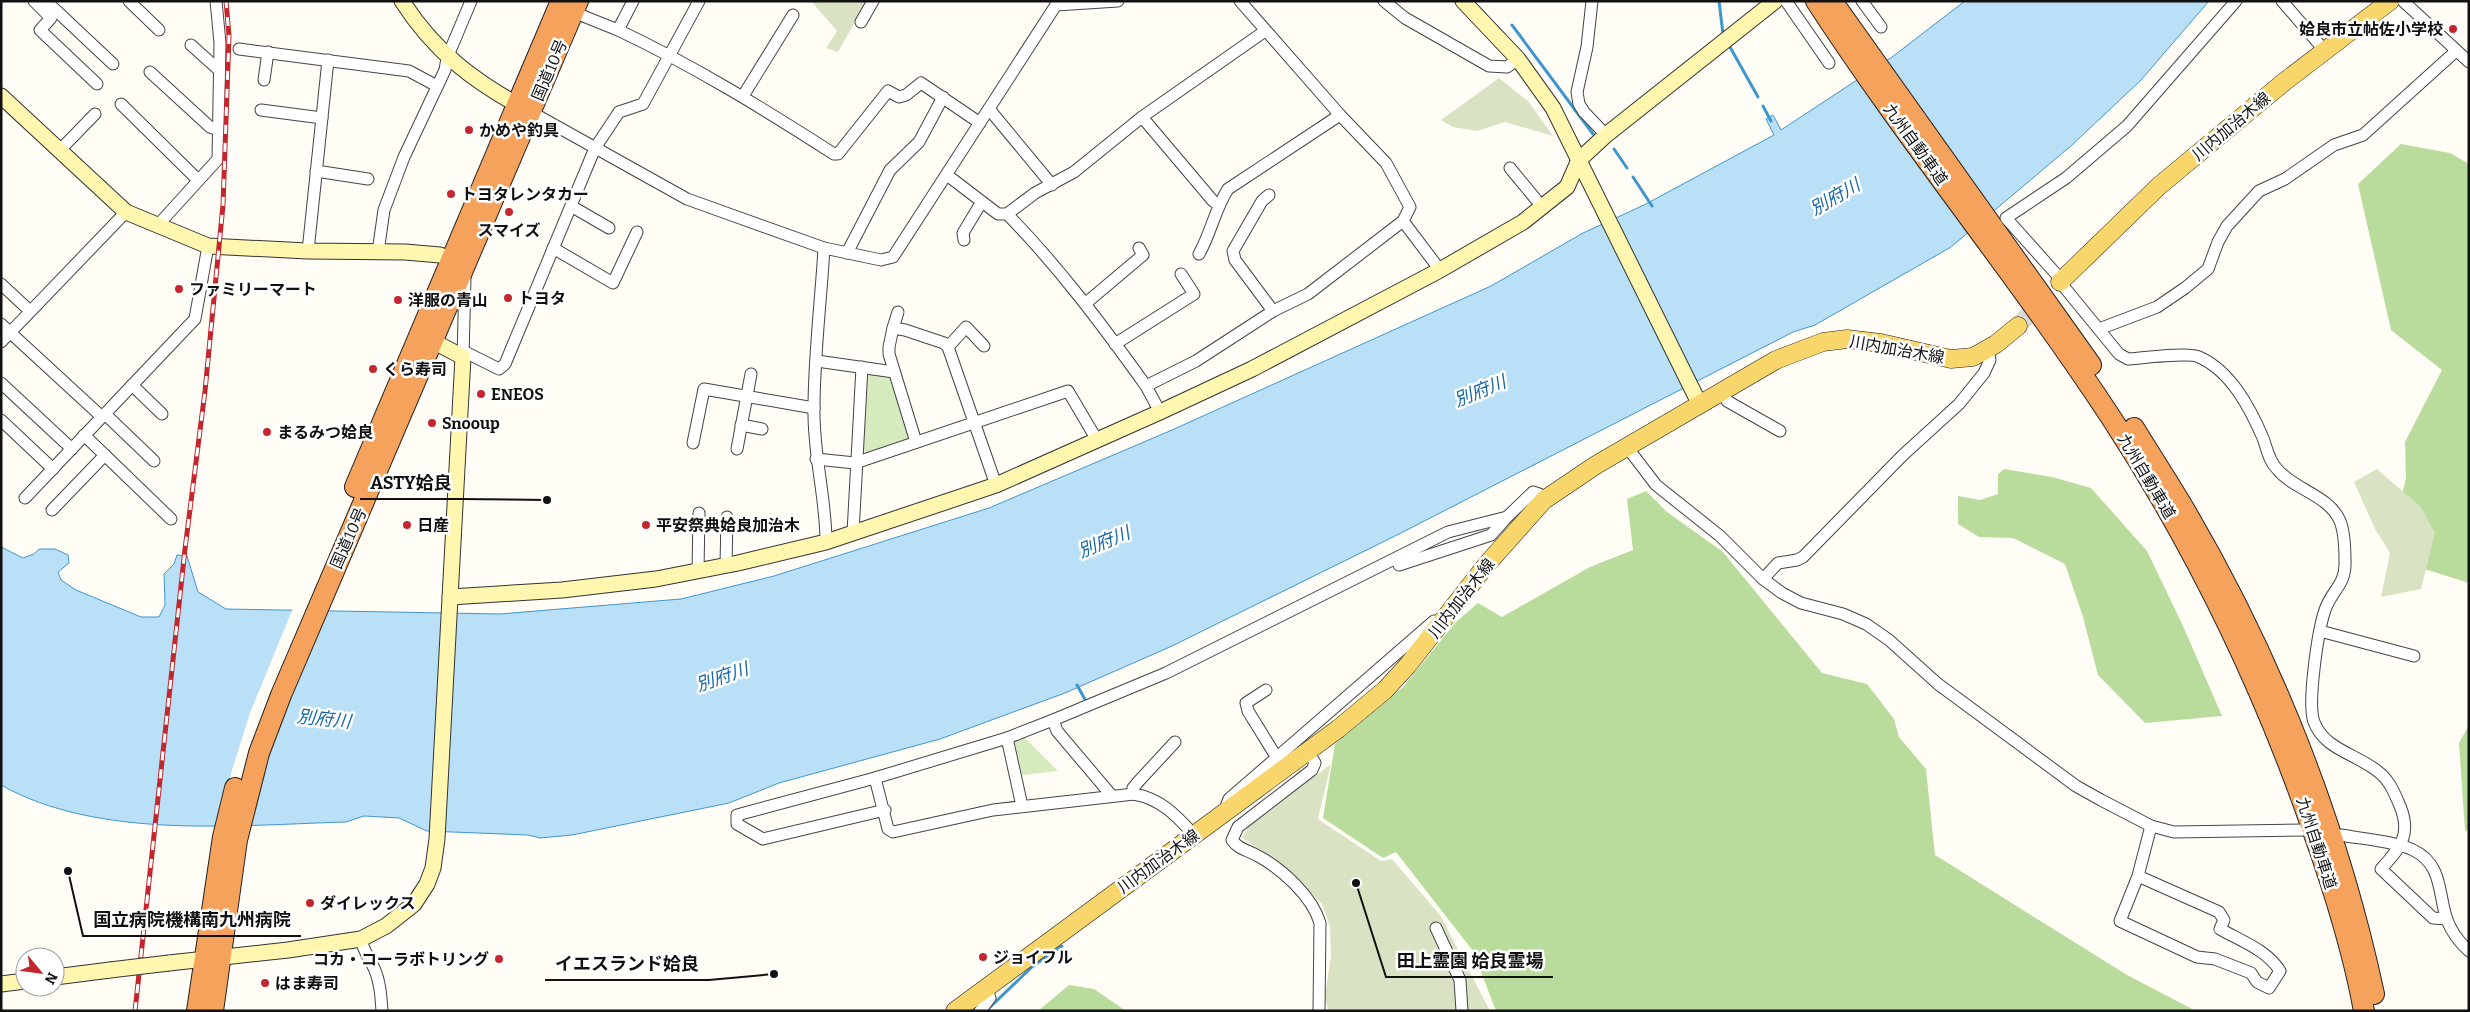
<svg xmlns="http://www.w3.org/2000/svg" width="2470" height="1012" viewBox="0 0 2470 1012" font-family="Bitter,'Noto Sans JP',serif">
<rect width="100%" height="100%" fill="#fffdf5"/>
<g fill="#d5ebbd">
<path d="M868,374l23,3 19,62 -41,13 -8,-2z"/>
<path d="M1024,737l34,34 -36,4 -8,-35z"/>
</g>
<g fill="#b9dc9c">
<path d="M2401,144l49,9 19,11v419l-51,-16 -24,-34 12,-55 -1,-36 37,-72 -51,-40 -33,-146z"/>
<path d="M2004,469l48,8 39,11 56,63 36,75 39,90 -77,7 -47,-48 -15,-58 -18,-53 -52,-26 -34,-1 -21,-13v-28l22,4 18,-6v-20z"/>
<path d="M1646,491l21,21 56,40 99,121 45,11 27,35 5,18 27,32 9,86 192,120 69,36h-700l-23,-60 -77,-99 -13,6 -60,-40 12,-74 68,-57 53,-65 22,-19 24,14 88,-50 43,-17 -6,-51z"/>
<path d="M2469,725v107l-4,-2 -6,-87z"/>
<path d="M1069,985l25,4 32,22h-88z"/>
</g>
<g fill="#d9e3c4">
<path d="M811,1h56l-29,51 -12,-4 11,-17z"/>
<path d="M1499,78l29,23 25,35 -48,-14 -28,9 -24,-4 -12,-7z"/>
<path d="M2377,469l44,38 14,26 -14,56 -40,8 9,-44 -15,-24 -21,-47z"/>
<path d="M1331,764l-13,55 63,42 11,-2 48,56 50,96h-162l-3,-15 6,-40 -1,-29 -8,-23 -47,-45 -33,-21 6,-11z"/>
</g>
<path fill="#b9e0f7" stroke="#3f96cf" d="M1965,1h244l-68,79 -69,65 -121,102 -136,78 -22,7 -396,203 -225,111 -107,47 -125,46 -161,44 -50,20 -157,32 -32,3 -12,-3 -101,-4 -28,-13 -35,-2 -18,6c-109,3 -247,18 -345,-37v-238l22,11 11,-4 5,-5h16l13,6 1,8 -11,9 3,8 15,10 65,27h18l6,-12 -1,-31 10,-10 3,-9 10,1 11,36 28,17 274,5 181,-15 93,-23 215,-68 183,-78 319,-144 92,-53 61,-28 130,-70 -8,-16 7,-4 8,15 111,-73z"/>
<path fill="#fffdf5" d="M293,608l34,1 -45,106 -18,56 -47,59 15,-60 18,-57z"/>
<g fill="none" stroke-linecap="round" stroke-linejoin="round">
<g stroke="#3f96cf" stroke-width="3">
<path d="M1719,1l4,33"/>
<path d="M1512,25l81,109"/>
<path d="M1730,47l28,50"/>
<path d="M1763,106l8,15"/>
<path d="M1614,149l13,19"/>
<path d="M1633,177l19,29"/>
<path d="M1077,685l10,18"/>
<path d="M988,1009l45,-43 29,-20"/>
</g>
<path stroke="#dbdad3" stroke-width="18" stroke-dasharray="18 9" stroke-linecap="butt" d="M2018,326l42,-44"/>
<g stroke="#444" stroke-width="13">
<g id="street">
<path d="M34,1l17,17 -11,12 57,54"/>
<path d="M46,1l67,63"/>
<path d="M129,1l30,29"/>
<path d="M633,1l-15,29c76,36 146,79 216,124h4l50,-63 11,6 7,-2 15,-12 59,40"/>
<path d="M1384,1l21,17 84,48 18,1 11,-8"/>
<path d="M1592,1l-5,46 -10,45 2,12 5,8 22,23"/>
<path d="M1786,1l43,62"/>
<path d="M1862,1l19,26"/>
<path d="M2236,1l-109,125 -61,52 -60,40 51,57 3,7 59,72 9,5c14,-1 61,-7 71,-2 32,14 51,51 64,81 4,11 6,23 14,31 17,21 52,26 63,52 5,12 5,29 5,41 1,23 -14,29 -20,48 -7,20 -18,94 -11,112 11,29 45,32 67,52 9,8 14,20 19,32 12,29 0,42 -19,63l52,49 14,1"/>
<path d="M2282,1l43,50"/>
<path d="M2403,1l66,61"/>
<path d="M1056,5l62,-4"/>
<path d="M573,12l45,18"/>
<path d="M861,22l12,-21"/>
<path d="M191,45l29,26"/>
<path d="M239,49l170,22 28,15"/>
<path d="M150,72l60,55 9,3"/>
<path d="M264,80l4,-28"/>
<path d="M743,96l50,-81"/>
<path d="M121,104l77,76"/>
<path d="M989,109l63,76"/>
<path d="M261,110l61,8"/>
<path d="M531,112l156,87 137,49 57,12 12,-3 163,-252v-4"/>
<path d="M1142,117l71,84 5,3"/>
<path d="M60,150l35,-36"/>
<path d="M1510,168l33,40"/>
<path d="M316,171l52,8"/>
<path d="M947,175l51,39h9l28,-21 39,-21 68,-55 123,-86"/>
<path d="M1269,195l-7,6 -29,50 2,9 38,51"/>
<path d="M571,206l38,22"/>
<path d="M1007,214c52,53 96,112 139,172l50,-25 77,-50 35,-17 95,-73 7,-14 -24,-44 -46,-48 -100,-114"/>
<path d="M1403,221l37,49"/>
<path d="M158,225l60,-66 2,-116 -4,-42"/>
<path d="M964,240l-1,-7 18,-30"/>
<path d="M553,248l60,35 24,-51"/>
<path d="M824,248c-3,53 -10,107 -10,161 -1,45 12,88 12,133"/>
<path d="M308,251l20,-191"/>
<path d="M378,252l6,-42 20,-53 41,-87 2,-12 24,-57"/>
<path d="M847,253l43,-83 29,-28 24,-45"/>
<path d="M1199,254c12,-21 16,-45 29,-65l112,-74"/>
<path d="M1,284l29,27"/>
<path d="M1086,303l57,-48 -4,-7"/>
<path d="M1,324l101,93"/>
<path d="M893,328l5,-16"/>
<path d="M2099,329l58,-22 28,-19 23,-19 10,-27 9,-16 32,-35 26,-12 49,-34 29,-10 93,-84"/>
<path d="M1,342l125,-130"/>
<path d="M1115,344l79,-50 -13,-20"/>
<path d="M948,347l18,-20 18,19"/>
<path d="M463,351l36,18 6,-5 90,-216 24,-36 24,-8 56,-103"/>
<path d="M463,357l2,-79"/>
<path d="M817,361l77,11"/>
<path d="M1,383l71,66"/>
<path d="M132,385l30,29"/>
<path d="M1146,386l14,26"/>
<path d="M1723,391l4,10 53,30"/>
<path d="M105,414l49,47"/>
<path d="M1,420l52,49"/>
<path d="M741,425l21,4"/>
<path d="M84,435l87,84"/>
<path d="M916,442l-27,-88v-7l4,-19 12,2 39,13 4,4 48,138"/>
<path d="M693,443l11,-54 110,19"/>
<path d="M1627,447l29,38 64,51 43,43 19,14 19,10 42,11 23,10 23,16 49,44 138,102 25,14 50,26 23,6 130,-2"/>
<path d="M737,449l14,-75"/>
<path d="M816,459l39,4 213,-72 29,49"/>
<path d="M25,498l170,-179 13,-73"/>
<path d="M52,510l53,-55"/>
<path d="M853,533l9,-166"/>
<path d="M726,565l1,-48"/>
<path d="M1399,565l92,-30 15,-17"/>
<path d="M698,571l1,-58"/>
<path d="M1763,579l15,-16 19,-3 6,-3 100,-102 56,-51 25,-31 6,-13 -2,-11"/>
<path d="M2320,631l94,25"/>
<path d="M1266,690l-20,13 2,8 29,47"/>
<path d="M1053,720l113,-47 282,-141 59,-15 26,-25 6,2 5,6"/>
<path d="M1007,738l46,-18 4,11 55,65"/>
<path d="M1308,751l7,12 -3,7 -74,57 -6,13c7,10 16,10 26,16 24,13 54,40 62,67l-1,88"/>
<path d="M875,778l132,-40 15,68"/>
<path d="M1134,794l-1,-6 5,-6 37,-40"/>
<path d="M1227,804l2,-5 205,-178"/>
<path d="M885,810l-122,29 -26,-15v-9l138,-37 13,51 5,3 100,-22 141,-16c27,5 42,21 60,41"/>
<path d="M2341,835c21,4 53,6 72,15 30,14 25,44 34,70 5,13 12,22 22,31"/>
<path d="M2138,876l81,36 5,8 -4,9c21,12 47,21 60,42l-11,17 -12,-6 -6,-9 -36,-14 -18,-2 -77,-36 18,-45 13,-50"/>
<path d="M1436,928l24,52 2,31"/>
<path d="M361,939c2,11 8,19 13,29 6,13 7,28 8,43"/>
<path d="M980,1011l10,-13 -4,-11"/>
</g>
</g>
<g stroke="#333" stroke-width="17">
<g id="secondary">
<path d="M402,1c32,50 71,80 123,108"/>
<path d="M1463,1l55,58 35,49 147,297"/>
<path d="M1,96l125,116 82,34 100,5 97,1 35,3 21,7"/>
<path d="M450,597l112,-7 94,-11 82,-16 88,-21 170,-57 164,-73 92,-43 188,-99 83,-48 44,-35 12,-27 27,-25 169,-134"/>
<path d="M169,963l119,-13 73,-11 25,-13 28,-22 13,-20 6,-16 4,-29 26,-482 -40,-21"/>
<path d="M55,977l55,-7"/>
<path d="M1,984l24,-3"/>
</g>
</g>
<g stroke="#222" stroke-width="19">
<g id="primary">
<path d="M2060,282l99,-96 125,-104 106,-81"/>
<path d="M955,1011l383,-282 47,-39 23,-25 79,-101 57,-64 52,-35 180,-105 47,-18 24,-3 34,4 70,16 22,-2 23,-13 22,-18"/>
</g>
</g>
<g stroke="#222" stroke-width="22">
<g id="highway">
<path d="M1816,1c93,143 202,275 296,418 84,129 151,267 201,412 21,59 40,119 51,180"/>
<path d="M1832,1l259,364"/>
<path d="M2134,428c17,28 35,55 52,84 87,148 152,314 188,482"/>
<path d="M355,487l206,-486"/>
<path d="M197,1011l26,-174 12,-49"/>
<path d="M213,1011l24,-171 22,-87 22,-58 297,-694"/>
</g>
</g>
<use href="#street" stroke="#fff" stroke-width="11"/>
<use href="#secondary" stroke="#fff6b0" stroke-width="15"/>
<use href="#primary" stroke="#f9d66b" stroke-width="18"/>
<use href="#highway" stroke="#f5a25d" stroke-width="20"/>
<g stroke="#c4262e" stroke-width="5">
<path id="rail" d="M135,1011l50,-462 20,-158 18,-186 6,-169 -3,-35"/>
</g>
<use href="#rail" stroke="#fff" stroke-width="3" stroke-dasharray="9" stroke-linecap="butt"/>
<g stroke="#333" stroke-width="17" stroke-linecap="butt">
<path id="secondary-bridge" d="M110,970l59,-7"/>
</g>
<use href="#secondary-bridge" stroke="#fff6b0" stroke-width="15"/>
</g>
<g fill="#c4262e" stroke="#fff" stroke-width="2">
<circle cx="2453" cy="29" r="5"/>
<circle cx="469" cy="130" r="5"/>
<circle cx="451" cy="194" r="5"/>
<circle cx="509" cy="212" r="5"/>
<circle cx="179" cy="289" r="5"/>
<circle cx="508" cy="298" r="5"/>
<circle cx="398" cy="300" r="5"/>
<circle cx="373" cy="369" r="5"/>
<circle cx="481" cy="394" r="5"/>
<circle cx="432" cy="423" r="5"/>
<circle cx="267" cy="432" r="5"/>
<circle cx="407" cy="525" r="5"/>
<circle cx="646" cy="525" r="5"/>
<circle cx="310" cy="903" r="5"/>
<circle cx="983" cy="957" r="5"/>
<circle cx="499" cy="959" r="5"/>
<circle cx="265" cy="983" r="5"/>
</g>
<g text-anchor="middle" stroke-width="5" stroke-linejoin="round" paint-order="stroke">
<g font-size="16" font-weight="bold" fill="#111" stroke="#fff" text-anchor="start">
<text x="2443" y="35" text-anchor="end">姶良市立帖佐小学校</text>
<text x="479" y="136">かめや釣具</text>
<text x="461" y="200">トヨタレンタカー</text>
<text x="509" y="236" text-anchor="middle">スマイズ</text>
<text x="189" y="295">ファミリーマート</text>
<text x="518" y="304">トヨタ</text>
<text x="408" y="306">洋服の青山</text>
<text x="383" y="375">くら寿司</text>
<text x="491" y="400">ENEOS</text>
<text x="442" y="429">Snooup</text>
<text x="277" y="438">まるみつ姶良</text>
<text x="417" y="531">日産</text>
<text x="656" y="531">平安祭典姶良加治木</text>
<text x="320" y="909">ダイレックス</text>
<text x="993" y="963">ジョイフル</text>
<text x="489" y="965" text-anchor="end">コカ・コーラボトリング</text>
<text x="275" y="989">はま寿司</text>
</g>
<g font-size="16" fill="#111" stroke="#fff">
<text transform="translate(549 70) rotate(-67)" y="6">国道10号</text>
<text transform="translate(2231 126) rotate(-40)" y="6">川内加治木線</text>
<text transform="translate(1916 144) rotate(54)" y="6">九州自動車道</text>
<text transform="translate(1897 349) rotate(10)" y="6">川内加治木線</text>
<text transform="translate(2147 476) rotate(59)" y="6">九州自動車道</text>
<text transform="translate(348 538) rotate(-66)" y="6">国道10号</text>
<text transform="translate(1461 598) rotate(-52)" y="6">川内加治木線</text>
<text transform="translate(2317 843) rotate(72)" y="6">九州自動車道</text>
<text transform="translate(1158 861) rotate(-36)" y="6">川内加治木線</text>
</g>
<g font-size="18" font-style="italic" fill="#1768a6" stroke="#fff">
<text transform="translate(1835 197) rotate(-30)" y="6">別府川</text>
<text transform="translate(1480 391) rotate(-22)" y="6">別府川</text>
<text transform="translate(1104 542) rotate(-22)" y="6">別府川</text>
<text transform="translate(722 677) rotate(-19)" y="6">別府川</text>
<text transform="translate(324 719) rotate(6)" y="6">別府川</text>
</g>
</g>
<path fill="none" stroke="#111" stroke-width="2" d="M547 500L461 499H360M68 871L83 936H301M1356 883L1386 977H1553M774 974L709 980H545"/>
<g fill="#111" stroke="#fff" stroke-width="2">
<circle cx="547" cy="500" r="5"/>
<circle cx="68" cy="871" r="5"/>
<circle cx="1356" cy="883" r="5"/>
<circle cx="774" cy="974" r="5"/>
</g>
<g font-size="18" text-anchor="middle" font-weight="bold" fill="#111" stroke="#fff" stroke-width="5" stroke-linejoin="round" paint-order="stroke">
<text x="411" y="489">ASTY姶良</text>
<text x="192" y="926">国立病院機構南九州病院</text>
<text x="1470" y="967">田上霊園 姶良霊場</text>
<text x="627" y="970">イエスランド姶良</text>
</g>
<rect width="2470" height="1012" fill="none" stroke="#111111" stroke-width="5"/>
<g transform="translate(40 972) rotate(119)"><circle r="24" fill="#ffffff" stroke="#a0a0a0"/>
<path d="M0-4L9 19L0 12L-9 19Z" fill="#c4262e"/>
<text y="-8" font-size="14" font-weight="bold" text-anchor="middle" fill="#111111">N</text>
</g>
</svg>
